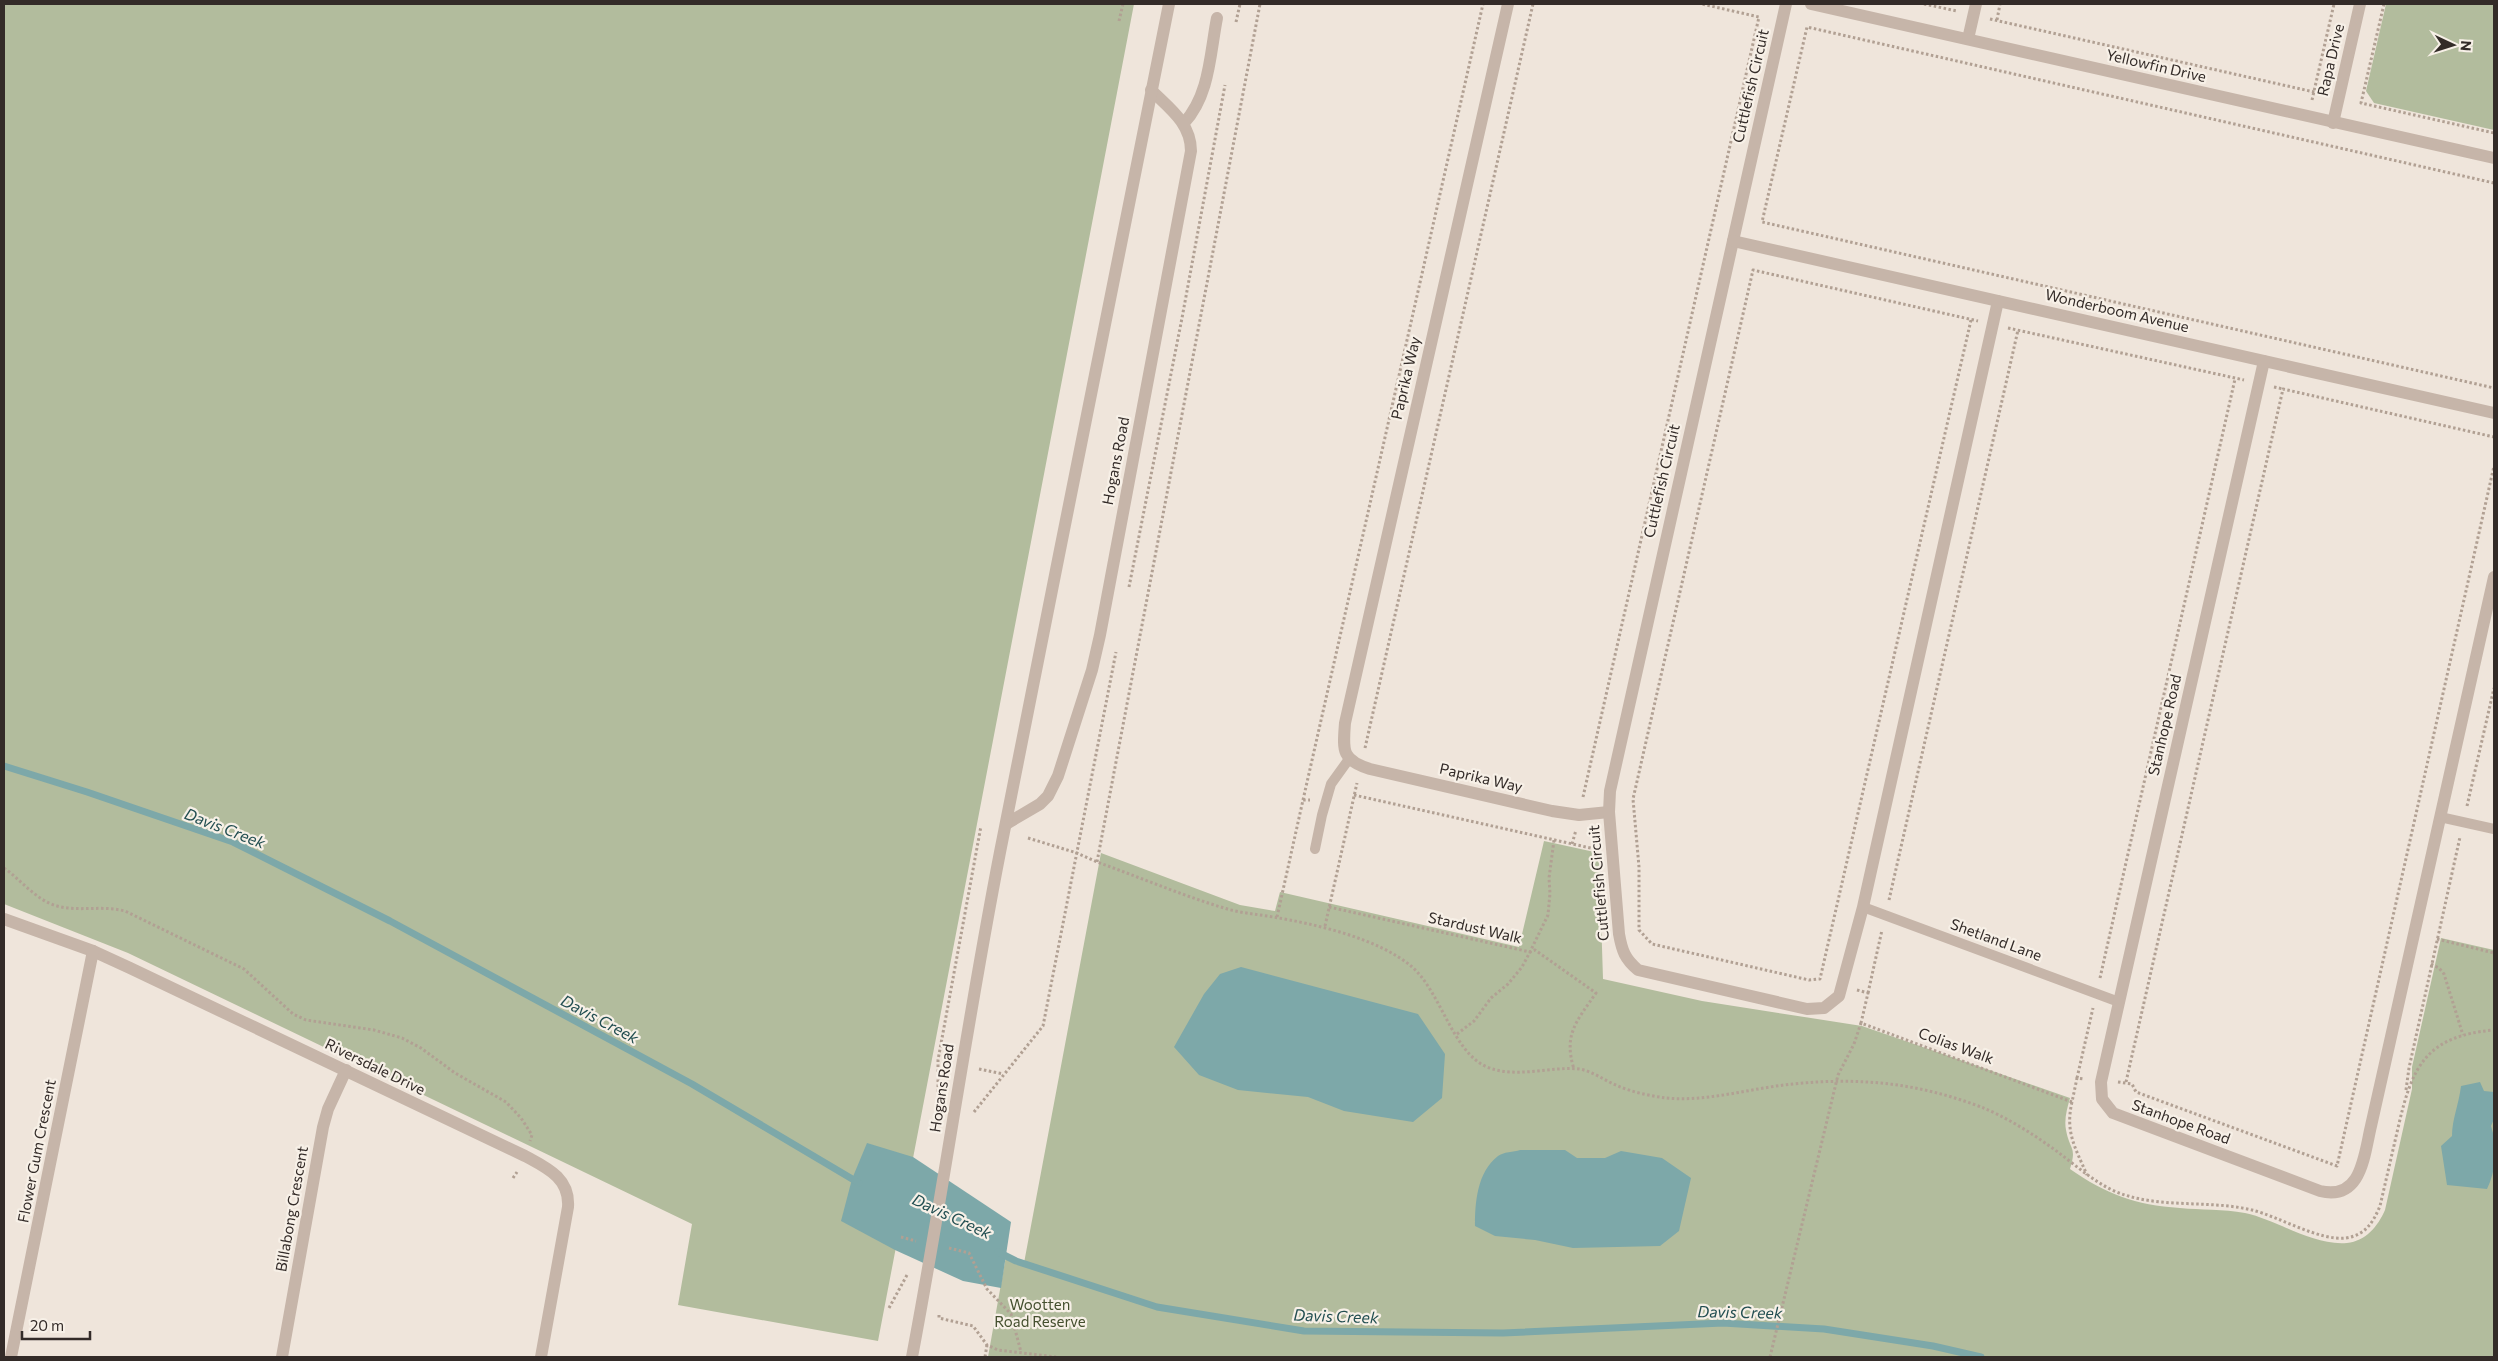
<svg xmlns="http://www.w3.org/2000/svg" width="2498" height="1361" viewBox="0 0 2498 1361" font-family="Commissioner,sans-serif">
<rect width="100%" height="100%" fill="#efe5db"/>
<g fill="#b2bc9d">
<path d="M4,4h1130l-256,1337 -200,-36 14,-81 -564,-271 -124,-49z"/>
<path d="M2386,4h108v126l-120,-27 -8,-12z"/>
<path d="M1544,841l55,12 4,126 99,22 160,25 208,72c-3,11 -6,21 -4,32 4,21 11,16 4,39 36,25 65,36 110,39 21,2 43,1 65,5 33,7 67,33 102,30 19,-2 31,-17 38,-33l27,-121v-22l29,-129 53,12v407h-1506l18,-101 18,7 77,-410 139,52 35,6 5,-19 239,55z"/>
</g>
<g fill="#7da8a9">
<path d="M1241,967l177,47 27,40 -3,44 -29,24 -69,-11 -36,-14 -70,-7 -39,-15 -25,-28 30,-53 16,-20z"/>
<path d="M2480,1082l4,9 10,1v27l-3,7c7,20 5,45 -4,63l-40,-4 -6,-39 11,-10c0,-17 7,-32 9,-50z"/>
<path d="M867,1143l46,14 98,65 -10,66 -38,-7 -68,-31 -54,-29 11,-42z"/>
<path d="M1520,1150h45l12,8h28l16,-7 41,7 29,20 -12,53 -19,15 -87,2 -38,-8 -40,-4 -20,-10c0,-23 2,-54 23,-70 5,-4 16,-4 22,-6z"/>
</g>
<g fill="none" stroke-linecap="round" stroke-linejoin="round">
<g stroke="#7da8a9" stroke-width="7">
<path d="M4,766l83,26 146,50 157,79 302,163 167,99"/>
<path d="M998,1252l18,9 141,46 147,24 199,2 220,-10 101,6 109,17 48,11"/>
</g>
<g stroke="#b1a093" stroke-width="3" stroke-dasharray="2.5 2.5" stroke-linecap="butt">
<path d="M1924,4l33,7"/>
<path d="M2384,4l-23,99 133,30"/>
<path d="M1990,19l333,75"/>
<path d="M1997,20l3,-16"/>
<path d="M1119,21l4,-17"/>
<path d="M1236,22l4,-18"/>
<path d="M2312,100l22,-96"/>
<path d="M2494,183l-687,-156 -45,195 732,166"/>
<path d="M1971,320l-151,659 -11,1 -157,-36 -13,-14v-63l-6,-68 120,-529 225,51"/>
<path d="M2008,328l236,52"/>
<path d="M2274,387l9,2"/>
<path d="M1129,587l53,-269 43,-233"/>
<path d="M1365,748l168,-744"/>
<path d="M1354,795l241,54"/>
<path d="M1583,797l176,-780 -57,-13"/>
<path d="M1303,800l180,-796"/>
<path d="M2467,806l27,-118"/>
<path d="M1028,838l49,15 20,9c42,15 84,33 127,46 15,5 32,6 49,9 42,7 104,21 138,49 30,25 41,86 76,101 29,12 63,-1 92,2 14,2 26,12 39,17 14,6 32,10 48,12 42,4 85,-10 127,-14 67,-7 125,-1 188,23 21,8 49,25 67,38 22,15 40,33 64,45 44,20 94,9 140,20 28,7 67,31 94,28 19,-3 27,-15 34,-32 6,-26 12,-52 18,-78 14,-62 28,-92 96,-98"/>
<path d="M1572,844l4,-14"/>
<path d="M1097,862l163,-858"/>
<path d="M4,868c16,11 33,33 53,38 22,6 44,-1 68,5l119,58 49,45 13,6 68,10 28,8 19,10 34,25 51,29 15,16 11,17 -2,6"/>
<path d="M1889,900l129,-570"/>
<path d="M1329,907l201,45 5,-2 61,43c-19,28 -33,41 -22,76"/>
<path d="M1277,917l26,-117h7"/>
<path d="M1325,926l32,-143"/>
<path d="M2437,939l57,14"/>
<path d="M2431,964l8,4 5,6 19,61"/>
<path d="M2100,978l135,-599"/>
<path d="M1857,990l11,3 -7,30 211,79 5,-24 7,1"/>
<path d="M1868,993l14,-63"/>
<path d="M1457,1034l17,-13 17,-23 17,-14 14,-17 8,-15 18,-37 2,-22 -1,-15 5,-38"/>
<path d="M979,1069l24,5"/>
<path d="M2077,1078l16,-70"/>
<path d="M2118,1082l14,2 4,8 201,74 157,-700"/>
<path d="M2126,1082l157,-693 211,48"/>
<path d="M2406,1090l3,-22 51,-231"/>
<path d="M938,1092v-32l43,-234"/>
<path d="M2072,1102c-7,30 3,45 15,73"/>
<path d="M974,1112l69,-86 73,-374"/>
<path d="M513,1178l4,-6"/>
<path d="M901,1237l15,4"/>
<path d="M949,1248l20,5 18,36 24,25 10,38"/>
<path d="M889,1308l18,-33"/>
<path d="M939,1315v3l34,8 14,19 11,5 58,7"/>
<path d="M985,1357l2,-12"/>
<path d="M1770,1357l68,-282 16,-31 7,-21"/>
</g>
<g stroke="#c6b5a9" stroke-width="10">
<path d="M2440,817l54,12"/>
<path d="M1315,849l7,-34 9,-31 18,-25"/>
<path d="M1863,907l256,95"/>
</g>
<g stroke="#c6b5a9" stroke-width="12">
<path d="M1508,4l-163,719c-2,27 -4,37 25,46l182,42 27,4 30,-3"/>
<path d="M1786,4l-176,787 -1,21 10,122c3,17 6,25 19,36l169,39 17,-1 15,-12 24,-89 135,-606"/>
<path d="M1811,4l683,154"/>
<path d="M1968,39l8,-35"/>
<path d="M1184,123c26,-28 26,-70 33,-105"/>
<path d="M2333,123l27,-119"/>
<path d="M1733,241l761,172"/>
<path d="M2264,361l-163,721 1,17 11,14 207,78c42,10 44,-36 51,-65l123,-549"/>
<path d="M1006,824l34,-20 8,-8 10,-20 34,-106 8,-35 91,-484c0,-28 -22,-43 -40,-61"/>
<path d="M4,919l89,32 37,17 395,188c22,12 45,22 43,51l-27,150"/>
<path d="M11,1357l82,-406"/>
<path d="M282,1357l41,-230 5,-18 18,-39"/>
</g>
<path stroke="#c6b5a9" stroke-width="12" d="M912,1357c33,-174 57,-351 92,-525 55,-276 109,-552 165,-828"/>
</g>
<g text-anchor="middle" stroke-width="4.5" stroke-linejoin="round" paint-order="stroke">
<g font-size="15" fill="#332b28" stroke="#f7f0e7">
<text transform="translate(2331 60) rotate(-77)" y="5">Rapa Drive</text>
<text transform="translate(2156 66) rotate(13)" y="5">Yellowfin Drive</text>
<text transform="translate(1751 86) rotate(-77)" y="5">Cuttlefish Circuit</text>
<text transform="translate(2117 311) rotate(13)" y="5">Wonderboom Avenue</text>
<text transform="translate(1406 378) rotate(-77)" y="5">Paprika Way</text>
<text transform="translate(1116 461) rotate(-79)" y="5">Hogans Road</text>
<text transform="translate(1662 481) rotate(-77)" y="5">Cuttlefish Circuit</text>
<text transform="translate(2165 725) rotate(-77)" y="5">Stanhope Road</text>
<text transform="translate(1481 778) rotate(13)" y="5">Paprika Way</text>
<text transform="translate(1599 883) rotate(-95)" y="5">Cuttlefish Circuit</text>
<text transform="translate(1475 928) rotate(13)" y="5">Stardust Walk</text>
<text transform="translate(1996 940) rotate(20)" y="5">Shetland Lane</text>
<text transform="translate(1956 1046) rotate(20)" y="5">Colias Walk</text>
<text transform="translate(375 1067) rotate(26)" y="5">Riversdale Drive</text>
<text transform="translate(942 1088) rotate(-81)" y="5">Hogans Road</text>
<text transform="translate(2181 1122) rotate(20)" y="5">Stanhope Road</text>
<text transform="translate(37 1151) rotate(-79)" y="5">Flower Gum Crescent</text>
<text transform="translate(292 1209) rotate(-80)" y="5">Billabong Crescent</text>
</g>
<g font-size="15" fill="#444f2e" stroke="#f7f0e7">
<text x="1040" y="1310">Wootten<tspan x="1040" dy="17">Road Reserve</tspan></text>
</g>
<g font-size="16" font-style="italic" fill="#224e51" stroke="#f7f0e7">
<text transform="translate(225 828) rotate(21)" y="6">Davis Creek</text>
<text transform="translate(600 1019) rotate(28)" y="6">Davis Creek</text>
<text transform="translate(952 1216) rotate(25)" y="6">Davis Creek</text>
<text transform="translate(1740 1312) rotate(1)" y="6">Davis Creek</text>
<text transform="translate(1336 1316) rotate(2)" y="6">Davis Creek</text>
</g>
</g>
<rect width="2498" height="1361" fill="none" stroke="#332b28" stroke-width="10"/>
<g transform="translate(2453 45) rotate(94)" stroke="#f7f0e7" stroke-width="4" paint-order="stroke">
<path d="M0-4L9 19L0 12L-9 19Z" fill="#332b28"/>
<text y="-8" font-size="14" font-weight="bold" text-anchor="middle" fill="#332b28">N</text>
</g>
<path d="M22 1331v8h68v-8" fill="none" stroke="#332b28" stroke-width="2.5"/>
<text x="30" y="1331" font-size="15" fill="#332b28" stroke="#f7f0e7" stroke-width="4" paint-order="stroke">20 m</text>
</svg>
